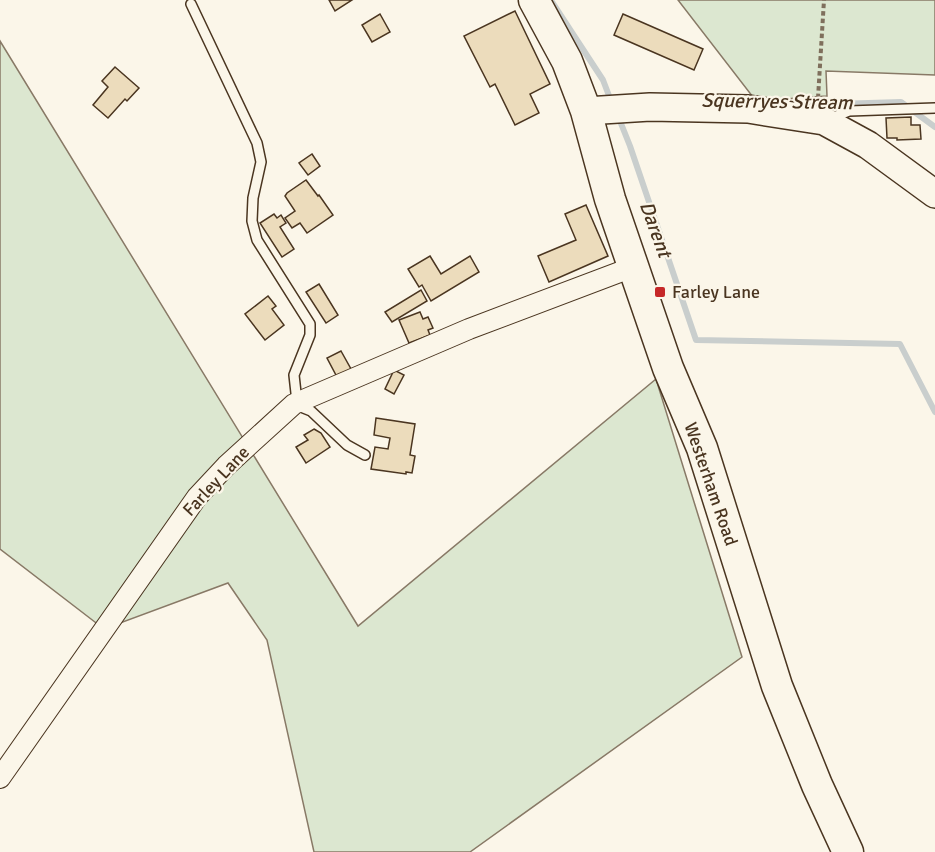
<svg xmlns="http://www.w3.org/2000/svg" width="935" height="852" viewBox="0 0 935 852" font-family="Signika,sans-serif">
<rect width="100%" height="100%" fill="#fbf6e9"/>
<g fill="#dce7d0" stroke="#887966" stroke-width="1.5">
<path d="M678,0h257v75l-109,-4 1,25 -71,5z"/>
<path d="M0,41l358,585 298,-247 86,278 -272,195h-156l-47,-212 -39,-57 -124,46 -104,-80z"/>
</g>
<g fill="none" stroke-linecap="round" stroke-linejoin="round">
<g stroke="#c9cecd" stroke-width="6">
<path d="M552,2l51,78 8,21"/>
<path d="M803,105l98,-3 34,25"/>
<path d="M618,116l12,30 66,194 204,4 35,68"/>
</g>
</g>
<g fill="#ecdcbc" stroke="#4a3520" stroke-width="1.5">
<path d="M329,0h23l-17,11z"/>
<path d="M515,11l35,73 -20,10 9,19 -24,12 -20,-41 -5,3 -26,-51z"/>
<path d="M380,14l10,18 -18,10 -10,-17z"/>
<path d="M623,14l80,35 -9,21 -80,-35z"/>
<path d="M115,67l24,21 -12,13 -2,-2 -17,19 -15,-13 15,-18 -6,-6z"/>
<path d="M911,117v8h9l1,14 -24,1v-2h-10l-1,-20z"/>
<path d="M312,154l8,12 -12,9 -9,-12z"/>
<path d="M306,180l12,16 1,-1 14,20 -26,18 -7,-10 -8,5 -7,-10 10,-7 -10,-15 2,-3z"/>
<path d="M586,205l22,51 -59,26 -11,-26 38,-16 -11,-26z"/>
<path d="M274,214l3,4 4,-3 5,8 -6,4 14,22 -12,8 -22,-34z"/>
<path d="M430,256l11,18 29,-18 9,16 -48,29 -9,-16 -3,2 -11,-18z"/>
<path d="M319,284l19,31 -12,8 -20,-31z"/>
<path d="M421,290l6,11 -35,21 -7,-10z"/>
<path d="M268,296l8,10 -4,3 12,16 -19,15 -20,-26z"/>
<path d="M420,312l3,7 5,-2 5,11 -5,2 2,5 -21,8 -10,-23z"/>
<path d="M341,351l10,18 -14,8 -10,-19z"/>
<path d="M394,370l10,5 -10,19 -9,-5z"/>
<path d="M376,418l39,6 -5,31 5,1 -3,17 -6,-1v2l-35,-5 4,-22 13,2 2,-11 -16,-3z"/>
<path d="M314,429l7,4 9,14 -24,16 -10,-16 12,-7 -4,-5z"/>
</g>
<g fill="none" stroke-linecap="round" stroke-linejoin="round">
<g stroke="#4a3520" stroke-width="12">
<g id="lane">
<path d="M191,4l66,139 4,19 -8,36 -1,23 5,19 53,84v11l-16,40 3,27"/>
<path d="M829,119l20,-8 86,-3"/>
<path d="M296,405l15,6 36,34 18,10"/>
</g>
</g>
<g stroke="#4a3520" stroke-width="22">
<path id="street" d="M0,778l197,-281 29,-31 68,-62 175,-75 164,-62"/>
</g>
<g stroke="#4a3520" stroke-width="30">
<path id="secondary" d="M586,111l64,-4 98,2 76,12 44,24 67,49"/>
</g>
<g stroke="#4a3520" stroke-width="33">
<path id="primary" d="M534,0l33,61 19,50 24,88 58,169 34,80 75,238 40,99 31,67"/>
</g>
<path stroke="#7f6f5c" stroke-width="4" stroke-dasharray="4.5 3" stroke-linecap="butt" d="M818,98l6,-98"/>
<use href="#lane" stroke="#fbf6e9" stroke-width="9"/>
<use href="#street" stroke="#fbf6e9" stroke-width="20"/>
<use href="#secondary" stroke="#fbf6e9" stroke-width="27"/>
<use href="#primary" stroke="#fbf6e9" stroke-width="30"/>
</g>
<rect fill="#c62828" stroke="#fbf6e9" stroke-width="2" x="654" y="286" width="12" height="12" rx="3"/>
<g text-anchor="middle" stroke-width="4.5" stroke-linejoin="round" paint-order="stroke">
<g font-size="18" fill="#4a3520" stroke="#fbf6e9" text-anchor="start">
<text x="672" y="298">Farley Lane</text>
</g>
<g font-size="18" fill="#4a3520" stroke="#fbf6e9">
<text transform="translate(216 481) rotate(-47)" y="6">Farley Lane</text>
<text transform="translate(711 484) rotate(71)" y="6">Westerham Road</text>
</g>
<g font-size="20" font-style="italic" fill="#4a3520" stroke="#fbf6e9">
<text transform="translate(777 101) rotate(1)" y="7">Squerryes Stream</text>
<text transform="translate(656 229) rotate(70)" y="7">Darent</text>
</g>
</g>
</svg>
